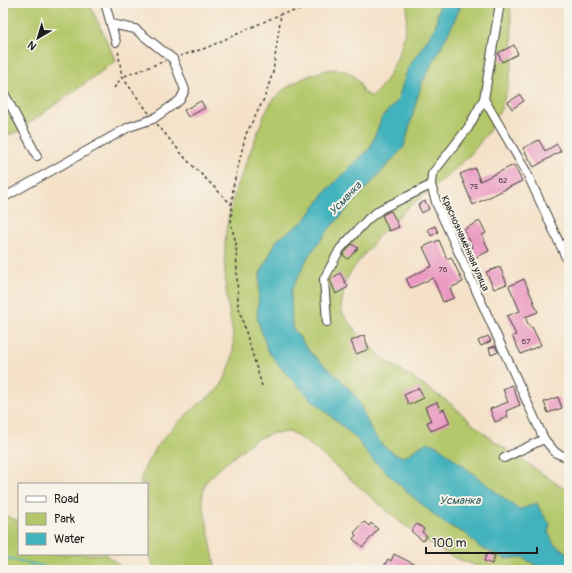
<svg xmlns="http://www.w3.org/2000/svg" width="572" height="573" viewBox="0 0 572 573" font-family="Pangolin,sans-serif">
<rect width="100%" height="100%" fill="#f7f3e8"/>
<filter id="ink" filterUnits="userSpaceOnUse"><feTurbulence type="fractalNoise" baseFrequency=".025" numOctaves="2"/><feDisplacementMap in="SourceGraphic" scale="8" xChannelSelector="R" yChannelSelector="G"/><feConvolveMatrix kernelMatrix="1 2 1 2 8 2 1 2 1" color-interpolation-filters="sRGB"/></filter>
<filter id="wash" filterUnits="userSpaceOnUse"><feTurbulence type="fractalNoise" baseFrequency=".012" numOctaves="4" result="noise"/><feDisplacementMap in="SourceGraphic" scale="16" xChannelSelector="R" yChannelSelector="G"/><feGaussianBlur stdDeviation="0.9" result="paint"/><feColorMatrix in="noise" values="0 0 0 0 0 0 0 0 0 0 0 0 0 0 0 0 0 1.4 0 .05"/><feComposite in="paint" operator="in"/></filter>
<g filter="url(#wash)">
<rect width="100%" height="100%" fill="#f4e1c8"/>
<g fill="#b4c76a" stroke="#687243">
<path d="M3,3h86l27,58 -99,71 -14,4z"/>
<path d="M407,3h103l3,51 -5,33 -7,22 -13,23 -17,22 -27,25 -38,30 -29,29 -22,28 -9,14 -5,27 2,7 21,27 20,18 66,44 24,22 20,16 75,51v78h-82l-36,-14 -14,-8 -37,-26 -88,-76 -21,-14 -17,1 -18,6 -35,28 -16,16 -3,16 14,71h-62l-7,-26v-60h-7c3,-27 32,-57 53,-75 8,-7 18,-13 26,-21 6,-7 11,-21 13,-30 5,-22 -5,-46 -6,-69 -1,-15 -2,-30 -1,-45 2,-37 18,-73 31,-107 5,-13 9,-27 18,-38 12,-14 32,-23 49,-28 18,-5 35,1 39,20l10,6c24,-24 36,-61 35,-94z"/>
<path d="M3,515l16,6v33h86l20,16h-122z"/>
</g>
<path fill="#42b2bd" stroke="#2f676c" d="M437,3h25l-9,21 -32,61 -17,62 -73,80 -22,28 -18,36 1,36 18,25 32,29 15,17 15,34 10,13 13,9 9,3 23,-15 11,4 81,64 18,-7 3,7 10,14 -2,8 6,12 15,10v16h-25l-22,-13 -16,2 -27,-12 -13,-13 -22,-11 -38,-32 -35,-33 -15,-20 -46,-40 -26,-26 -16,-21 -11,-32 3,-45 17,-34 27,-19 24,-32 42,-41 12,-31 15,-16 11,-33 27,-40 4,-21z"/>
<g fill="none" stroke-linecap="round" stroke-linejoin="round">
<path stroke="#42b2bd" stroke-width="2" d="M3,557l54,13"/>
</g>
<g id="blocks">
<g fill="#ea99c1">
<path d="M514,45l4,9 -16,8 -4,-9z"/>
<path d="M520,95l4,6 -12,8 -4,-7z"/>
<path d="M201,101l4,7 -17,9 -4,-7z"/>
<path d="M539,140l6,11 12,-7 4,7 -27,16 -11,-19z"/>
<path d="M514,165l8,16 -49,24 -13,-31 15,-6 5,13z"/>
<path d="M425,201l4,8 -7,4 -4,-8z"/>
<path d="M391,211l8,16 -10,4 -7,-16z"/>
<path d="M480,221l6,12 -4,2 7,16 -15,7 -4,-9 3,-1 -9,-19z"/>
<path d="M435,226l3,6 -7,4 -3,-7z"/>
<path d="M439,240l8,19 4,-2 12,25 -13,6 4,10 -11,4 -10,-24 -22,10 -5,-9 26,-13 -9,-19z"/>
<path d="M352,244l6,4 -10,11 -5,-4z"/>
<path d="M500,267l7,17 -13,5 -8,-17z"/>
<path d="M340,273l8,14 -12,7 -6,-14z"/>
<path d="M524,279l14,33 -13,5 5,11 2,-1 9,18 -20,9 -9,-18 4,-1 -9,-19 13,-5 -11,-25z"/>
<path d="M364,335l5,14 -13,5 -5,-13z"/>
<path d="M488,336l3,5 -10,5 -3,-5z"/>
<path d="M495,346l3,6 -7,3 -2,-7z"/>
<path d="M512,385l8,20 -14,6 2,6 -13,5 -5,-13 18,-7 -5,-13z"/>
<path d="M419,388l5,10 -15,7 -5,-10z"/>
<path d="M558,397l4,11 -14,5 -4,-11z"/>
<path d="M437,402l3,9 4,-2 6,14 -19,8 -4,-9 4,-1 -6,-14z"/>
<path d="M364,522l5,4 2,-3 7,6 -15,18 -10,-8 3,-4 -2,-2z"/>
<path d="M417,524l7,5 -2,3 5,4 -4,5 -12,-10z"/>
<path d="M487,553l8,3 -3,8 -8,-3z"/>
<path d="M394,554l20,10 -3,6 -28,-2 5,-9 3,2z"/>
</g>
</g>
</g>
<g filter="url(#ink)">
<use href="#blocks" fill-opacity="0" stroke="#3c3a36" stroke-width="1"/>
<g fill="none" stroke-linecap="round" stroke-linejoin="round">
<g stroke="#3c3a36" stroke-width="10">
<g id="minor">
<path d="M105,3l11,39"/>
<path d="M500,3l-16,96 -16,29 -36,46 -1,11 6,20 107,234 12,14 13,5"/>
<path d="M3,91l34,65"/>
<path d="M484,99l42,72 43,93"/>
<path d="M3,198l126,-71 24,-8 27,-19 5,-10 -12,-31 -38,-30 -24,-5"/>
<path d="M327,322l-3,-43 16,-30 28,-30 13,-10 50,-24"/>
<path d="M504,458l40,-19"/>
</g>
</g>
<g stroke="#3c3a36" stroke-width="1.5" stroke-dasharray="3 3" stroke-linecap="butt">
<path d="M180,56l26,-8 75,-34 51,-11"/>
<path d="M114,88l8,-11 -4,-27"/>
<path d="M149,113l-27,-36 43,-16"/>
<path d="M157,124l29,35 46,46"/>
<path d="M262,386l-24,-81 -2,-62 -5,-19 2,-37 13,-53 18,-35 9,-27 8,-58"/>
</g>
<use href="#minor" stroke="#fff" stroke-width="8"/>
</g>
</g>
<g text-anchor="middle" stroke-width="4" stroke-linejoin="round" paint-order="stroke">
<g font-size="8" fill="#503b45">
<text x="503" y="183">62</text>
<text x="474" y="189">75</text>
<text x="443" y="272">76</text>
<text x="526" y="344">67</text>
</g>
<g font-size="10" fill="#1c1c1c" stroke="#f7f3e8">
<text transform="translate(466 243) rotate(66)" y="4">Краснознамённая улица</text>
</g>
<g font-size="11" font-style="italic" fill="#2b585c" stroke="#f7f3e8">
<text transform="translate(345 198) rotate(-46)" y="4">Усманка</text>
<text x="460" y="504">Усманка</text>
</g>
</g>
<rect width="572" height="573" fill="none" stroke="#f7f3e8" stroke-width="16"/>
<rect x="18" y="483" width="130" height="72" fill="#f7f3e8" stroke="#9f9d96"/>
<rect x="26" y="496" width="20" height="6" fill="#ffffff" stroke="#9f9d96"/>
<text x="54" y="503" font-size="12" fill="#1c1c1c">Road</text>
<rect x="26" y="513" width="20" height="12" fill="#b4c76a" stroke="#9f9d96"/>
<text x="54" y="523" font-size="12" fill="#1c1c1c">Park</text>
<rect x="26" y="533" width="20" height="12" fill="#42b2bd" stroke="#9f9d96"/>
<text x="54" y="543" font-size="12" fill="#1c1c1c">Water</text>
<g transform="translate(38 38) rotate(218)" stroke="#f7f3e8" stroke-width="3" paint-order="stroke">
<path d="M0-3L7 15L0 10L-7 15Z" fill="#1c1c1c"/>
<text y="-6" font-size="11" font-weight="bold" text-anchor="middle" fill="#1c1c1c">N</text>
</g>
<path d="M426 547v6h111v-6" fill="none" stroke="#1c1c1c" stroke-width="2"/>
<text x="432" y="547" font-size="12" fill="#1c1c1c" stroke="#f7f3e8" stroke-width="3" paint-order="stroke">100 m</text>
</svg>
